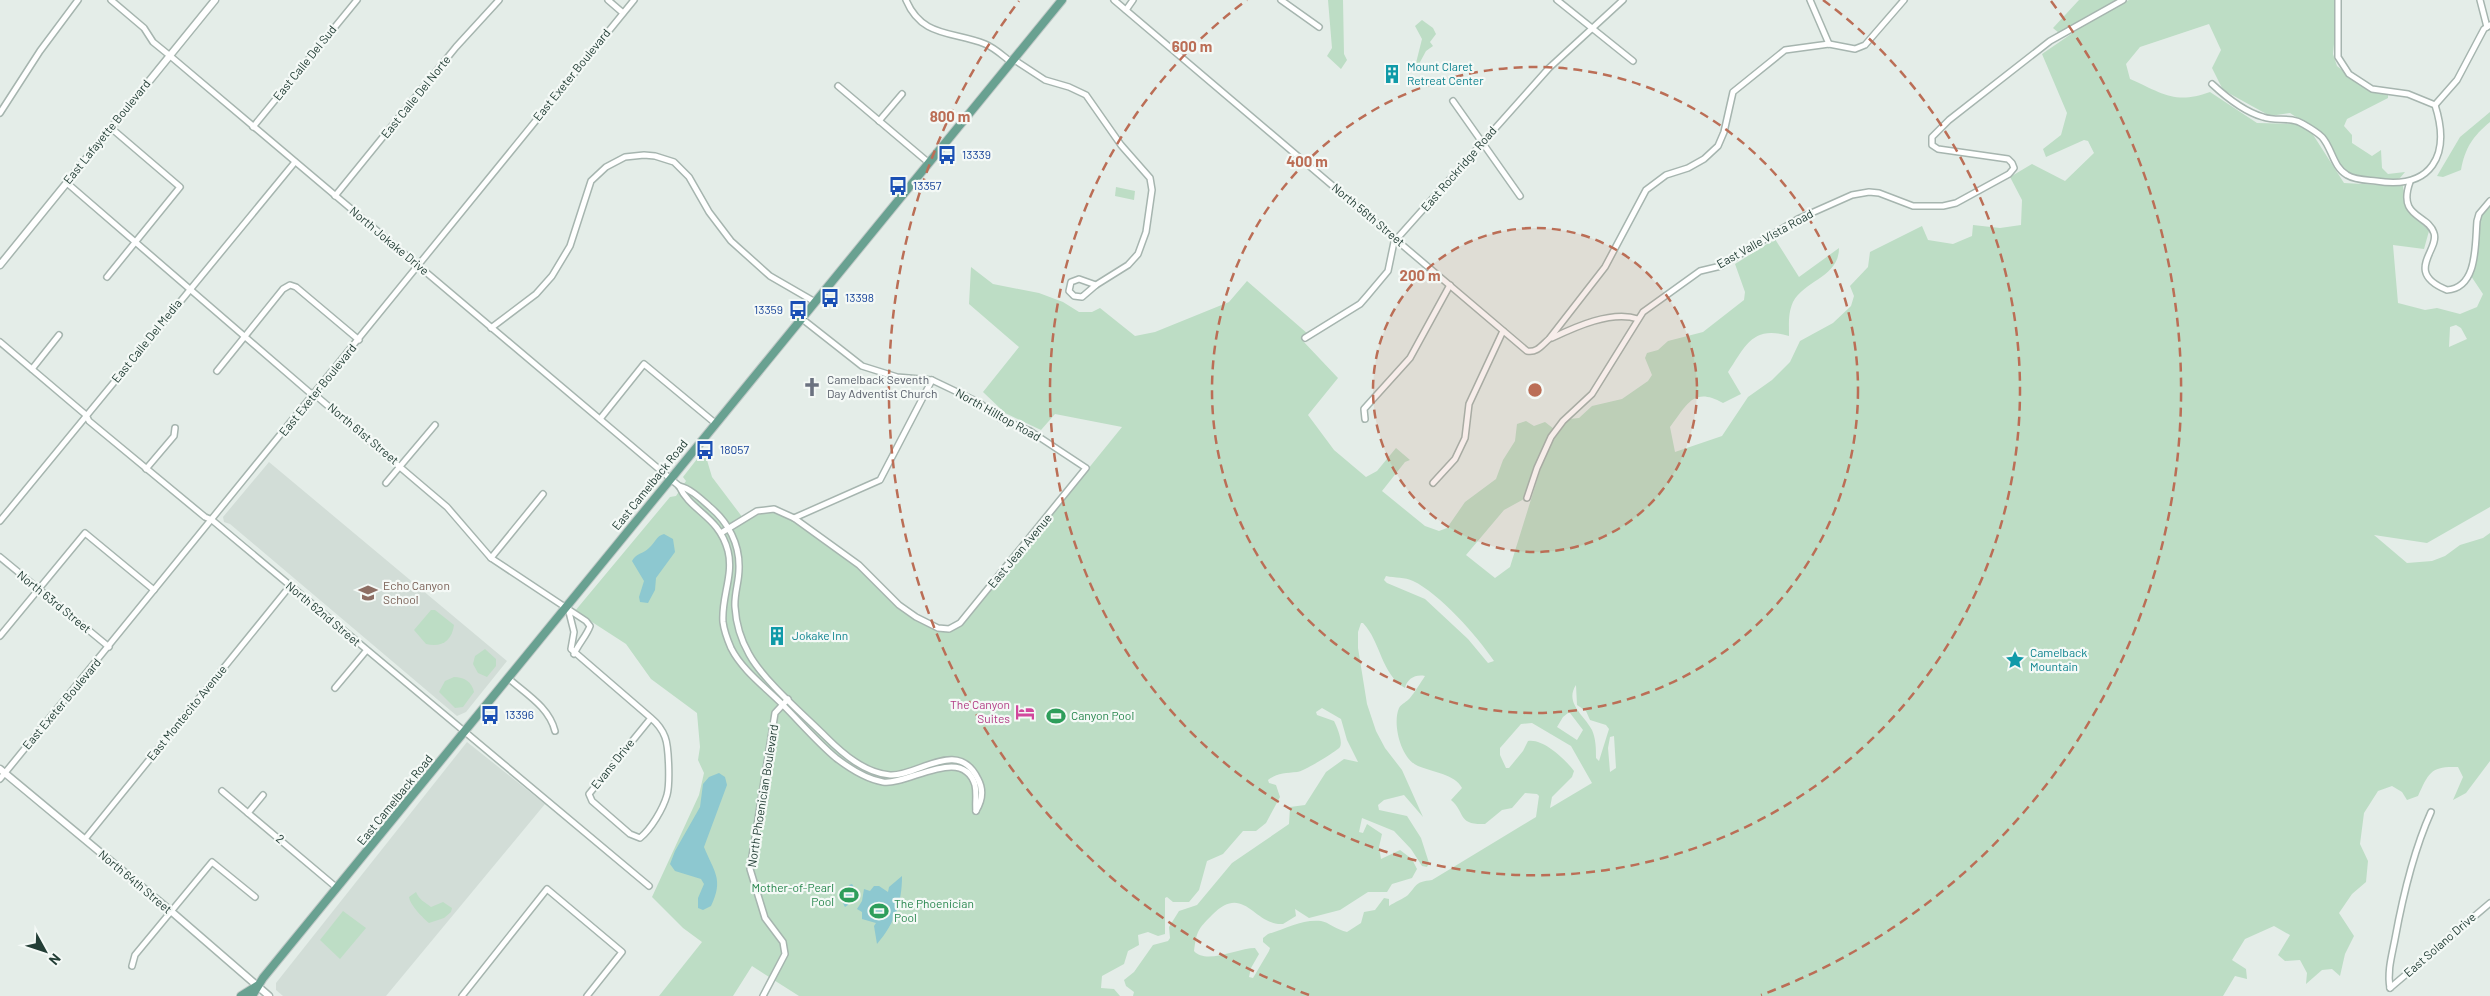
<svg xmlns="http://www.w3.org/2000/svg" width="2490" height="996" viewBox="0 0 2490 996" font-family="Barlow,sans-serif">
<rect width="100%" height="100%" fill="#e4ede8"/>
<g fill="#d2ddd7">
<path d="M269,462l238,199 -41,51 -9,4 -227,-192 -6,-2 -1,-5z"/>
<path d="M467,742l78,62 -159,192h-103l-7,-6v-7z"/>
</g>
<g fill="#bdddc5" fill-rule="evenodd">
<path d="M1328,0h15l1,54 3,6 -6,9 -14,-13 5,-8z"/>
<path d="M2079,0h39l-59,33 -6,-5z"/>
<path d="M2129,0h206l1,24 -3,30 4,12 29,23 22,6v3l-41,21 -3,7 8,9v8l20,13 9,-6 1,18 6,6 17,-2 -5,6 -9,4 -41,-8 -12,-10 -13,-28 -35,-23 -20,3 -47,-26 -11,-22 9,-18 -12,-26 -69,23 -14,17 4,15c32,14 45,26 80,13l47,31 38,1 15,6 34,53 59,3 3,22 23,23 -5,18 -31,-4 5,58 27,7 12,-2 23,6 17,-7 6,-13 -12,-18 10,-61 9,-10v302l-63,36 -53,-8 33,28 25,-2 13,-5 15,-11 23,-7 7,-5v228l-24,32 -13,7 10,-23 -5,-10c-27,-1 -29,5 -40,29l-11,4 -5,-8 -10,-6 -14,5 -14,22 -4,31 8,17 -2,21 -14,12 -13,19 15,23 -9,18 -5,22 -8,-7 -10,1 -16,14 1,-11 -7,-13 -15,1 -7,-6 12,-20 -16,-9 -29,13 -13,21 14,9 1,10 -12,-3 -12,20h-1090l1,-4 -8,-6 -2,-6 10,-8 19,-27 15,-4 2,-3 -1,-11 10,-16 18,-6 35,-42 57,-39 1,-17 15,-2 21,-33 18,-13 14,3 -11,-22 -6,-21 -19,-11 -6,4 1,3 17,6c3,6 9,20 6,26 -3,4 -37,25 -43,25 -11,1 -20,1 -29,8l1,3 7,2 4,12 -14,26 -10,8h-13l-20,23 -16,7 -8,29 -10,12h-16l-6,-5 -2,1v36l-7,2 -10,-4 -10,3 1,10 -11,6 -4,13 -22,12 -1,12 13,1 6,7h-321l-47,-30 -19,30h-74l43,-54 -19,-14 -31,-31 47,-102 5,-22 -6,-13 2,-13 -3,-34 -46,-34 -25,-35 -51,-33 95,-114 6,-1 10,-15 -3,-4 21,-27 8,27 34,45c7,-4 15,-10 24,-10 22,1 41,23 58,35 11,8 22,13 31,22 23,22 71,82 105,53l158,-195 -67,-13 -14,16 -36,-17 -22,-21 36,-45 -50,-43 2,-37 22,17 46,9 24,9 16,10h13l8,-4 35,28 20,-4 74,-30 18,-21 61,53 -6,6 36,38 -30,37 26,35 32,27 11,-6 19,-23 14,12 -5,2 -23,29 43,35 14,5 8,-3 18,-26 31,-23 7,-19 12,-19 2,-17 9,-3 8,5 11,-4 9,7 -17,33 -13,37 -20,11 -38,45 29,23 15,-11 32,-103 9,-21 18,-24 10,-1 13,-12 30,-7 26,-18 4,-6 -7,-17 2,-5 11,-3 10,-9 35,-9 41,-32 1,-8 -10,-28 40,-25 24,38 40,-29c0,29 -34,32 -46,54 -5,11 -4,22 -4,34 -36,-11 -43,9 -61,36l13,22 -18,9c-30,-17 -36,2 -53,24l5,25 47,-16 26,-39 24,-17 18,-18 10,-21 33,-18 18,-17 3,-10 -4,-10 18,-19 2,-15 52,-26 6,14 25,4 19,-8 1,-11 27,3 21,-3 1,-25 -12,-23 22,-13 33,17 29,-28 -6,-12 -4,-1 -38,17 -3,-8 18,-14 6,-22 -25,-59 51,-35zM2456,325l5,3 6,11 -18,8 1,-20zM1386,576c9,2 19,1 27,5 26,12 65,56 81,80l-6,2 -20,-24 -43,-40 -38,-16 -3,-3zM1361,623h2c18,19 18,51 42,65 2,-9 10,-14 20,-12 -2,3 -12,19 -15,22 -3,4 -8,5 -11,10 -7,16 2,51 19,58 14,6 37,8 44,22l-11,12c15,13 6,25 34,24l17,-14 10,-2 13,-15 12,1 2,2 -3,21 -104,63c-17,2 -14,4 -24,15 -5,4 -13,7 -19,11v-7l-5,-1 -9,12 -11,2 -3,11 -14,9c-10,-2 -19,-10 -26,-11 -19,-2 -35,8 -53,13l-5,4v4l7,6 -1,3 -16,27 -4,-1 2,-9 8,-14 -4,-6c-17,0 -49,17 -61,3 3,-20 3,-21 18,-36 32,-33 42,11 71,9l13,-8 -1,-7 14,9 31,-8 28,-18h19l5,-8 20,-6 5,-9 -5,-10 -12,-9 -19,9 -2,-12 3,-13 -15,-10 -4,9 -4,-1 3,-14 32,13 17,18 11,17 5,1 2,-4 -8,-25 -14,-22 -28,-6 -1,-5 6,-5 20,-5 19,22 -21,-47 -17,-22 -9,-17 -9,-27 -9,-56v-16zM1576,685l1,20 9,6 4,9 16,5 3,4 -10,32 -3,-3c0,-9 0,-19 -4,-28 -7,-14 -28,-27 -16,-45zM1568,713h2l13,17 -6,10 -20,-13 6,-10zM1532,723l39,23 21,37 -42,25 2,-11 20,-20 2,-6c-8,-11 -31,-33 -46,-30l-5,10 -14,17h-3l-6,-13v-7l21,-24zM1614,736l2,32 -6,4 -2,-24 2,-11z"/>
<path d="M1422,20l11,8 3,6 -6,8 3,4 -7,5 -7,13 -3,-1 6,-24 -7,-13z"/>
<path d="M2490,112v10c-17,14 -25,26 -29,48l-18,7 -6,-1 23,-39z"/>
<path d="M1116,187l19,4 -1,9 -19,-4z"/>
<path d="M431,610h4l19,15c-2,16 -13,23 -28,19l-12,-14z"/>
<path d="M485,649l11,10v7l-9,11 -9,-4 -5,-9 2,-8z"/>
<path d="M454,677c10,0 18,5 20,15l-11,15 -8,1 -16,-16 6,-11z"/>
<path d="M416,892c4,9 8,9 15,15l12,-5 9,6 -1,4 -7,6 -15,5c-6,-5 -19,-18 -20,-26z"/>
<path d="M343,911l23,17 -26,31 -20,-19z"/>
</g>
<g fill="#8dc8d0">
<path d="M664,534l9,5 2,13 -19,26 -1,12 -7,13 -8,-1 -1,-5 5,-16 -12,-20c4,-8 11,-7 17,-13 6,-5 7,-12 15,-14z"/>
<path d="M719,773l6,4 2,8 -23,62c10,25 20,32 7,59l-8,4 -5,-2v-10l6,-14 -3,-5 -26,-8 -5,-7 5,-13 25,-44 3,-23 6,-7z"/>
<path d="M902,876c0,27 -7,47 -25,68l-3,-18 2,-3 -14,-4v-7l-5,-3 5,-8 2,-12 6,2 4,-5h5l9,6 1,-5z"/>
<path d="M852,884c6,8 1,18 -7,23 -5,-7 -1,-16 4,-22z"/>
</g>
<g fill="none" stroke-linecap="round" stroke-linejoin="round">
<g stroke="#a6b5af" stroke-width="8">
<g id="minor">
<path d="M111,0l33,28 9,14 16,13 510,431c12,26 40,30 49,65 6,24 -7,47 -5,71 1,8 5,19 8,26 11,22 34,39 51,56 18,18 35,38 54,54 13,10 30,21 47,24 24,4 80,-38 92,3 2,9 0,18 1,26"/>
<path d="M608,0l15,13"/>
<path d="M906,0c16,38 47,31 79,44 10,4 18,12 26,18"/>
<path d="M1114,0l413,351c10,2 15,-6 22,-12l56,-72 41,-77 20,-15 22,-7 16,-9 14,-13 6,-14 9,-40 52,-42 44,-6 26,5 10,-4 39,-45"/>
<path d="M1281,0l38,27"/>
<path d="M1557,0l76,61"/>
<path d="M1810,0l19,44"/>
<path d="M2480,0l7,27"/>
<path d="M1126,10l7,-10"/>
<path d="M1013,59l32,21 24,7 17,8 35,50 29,33 2,12 -6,42 -8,22 -10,11 -32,20"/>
<path d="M2212,84c14,13 33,28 51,33 14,5 27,-1 40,7 7,4 14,8 19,13 10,11 11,30 25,38 8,5 20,5 29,6 56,9 75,-26 59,-76l-27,-11 -36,-5 -23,-15 -11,-17v-57"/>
<path d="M838,86l91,77"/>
<path d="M1453,101l67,95"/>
<path d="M2435,105l22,-25 27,-51 6,-4"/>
<path d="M0,113l40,-62 38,-51"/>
<path d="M879,121l23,-27"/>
<path d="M253,127l104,-127"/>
<path d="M2410,182c-13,36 18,32 24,51 6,17 -31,39 13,57 31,-2 28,-46 30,-69l2,-7 11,-13"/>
<path d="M67,183l242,209 5,2 133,113 44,51 95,63 4,5c-3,9 -11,17 -16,28"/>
<path d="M335,196l121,-149 43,-47"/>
<path d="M107,277l73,-90 -69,-59"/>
<path d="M1079,279l17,6 -14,12 -8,-1 -5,-5 2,-9z"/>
<path d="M491,328l45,-34 16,-18 18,-30 21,-65 15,-14 19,-10 19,-2 11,1 19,6 15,15 20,35 22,29 39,35 45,26"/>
<path d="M1305,338l55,-34 7,-8 21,-25 6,-29 155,-174 74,-68"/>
<path d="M1552,338c23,-11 60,-28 86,-19"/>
<path d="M0,342l86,73 3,6 116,96 7,3 437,366"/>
<path d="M32,369l27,-34"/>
<path d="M217,371l66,-82 7,-4 6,2 63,53"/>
<path d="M600,419l44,-55 71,59"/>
<path d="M1365,419l-1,-10 46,-51 40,-73"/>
<path d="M146,469l28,-33 1,-8"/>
<path d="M386,483l49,-58"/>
<path d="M1433,483l22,-24 10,-21 4,-34 34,-73"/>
<path d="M679,486c12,3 21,12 31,21 18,15 30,37 29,62 0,13 -5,25 -4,38 1,16 6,33 14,47 14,26 55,61 77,83 17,17 39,36 64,38 27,2 68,-38 88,4 6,11 4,22 -2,32"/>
<path d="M1527,498l10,-30 14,-31 12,-16 29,-27 51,-82 57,-41 21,-5 77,-47 54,-24 17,-3 10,1 34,13h30l13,-3 53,-29 5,-6 -2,-5 -4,-4 -70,-10 -6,-4v-8l17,-17 101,-79 73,-41"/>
<path d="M794,518l86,-38 52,-100"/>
<path d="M0,521l295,-359"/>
<path d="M721,533l36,-22 17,-2 20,9 65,47 40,40 17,12 22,11 11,1 11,-6 126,-155 -56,-37 -29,-12 -23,-17 -46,-22 -35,-3 -35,-11 -61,-48"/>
<path d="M0,557l109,90"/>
<path d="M491,558l52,-64"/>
<path d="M569,612l5,20 -3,17 80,69c6,5 11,11 14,19 4,10 5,47 2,58 -4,14 -16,34 -27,43l-10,-4 -38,-33 -3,-7 62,-76"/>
<path d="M0,636l85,-103 69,57"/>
<path d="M508,678c18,16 41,29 47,53"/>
<path d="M335,688l31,-37"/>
<path d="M0,779l634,-779"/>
<path d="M222,791l115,97"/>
<path d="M248,813l15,-18"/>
<path d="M85,839l205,-253"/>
<path d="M132,966l3,-11 77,-93 43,35"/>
<path d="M2390,988c-3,-17 2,-33 5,-49 8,-44 18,-87 36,-127"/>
<path d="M2390,988l100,-85"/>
<path d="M462,996l85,-107 75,63 -35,44"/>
<path d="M763,996l22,-42 -2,-12 -18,-24 -15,-49 25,-156 13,-14"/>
</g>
</g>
<g stroke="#a6b5af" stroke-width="9">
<g id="tertiary">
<path d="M0,265l215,-265"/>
<path d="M0,769l172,143 97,84"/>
</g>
</g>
<g stroke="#c1c9c7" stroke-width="10">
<g id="primary">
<path d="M241,996l16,-10"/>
<path d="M252,996l11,-18 799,-978"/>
</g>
</g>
<use href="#minor" stroke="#fff" stroke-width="5"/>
<use href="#tertiary" stroke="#fff" stroke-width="6"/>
<use href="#primary" stroke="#69a191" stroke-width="8"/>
</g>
<circle cx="1535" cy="390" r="162" fill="#bb6e56" fill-opacity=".12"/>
<g fill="none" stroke="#bb6e56" stroke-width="2.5" stroke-dasharray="9 6">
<circle cx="1535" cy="390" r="162"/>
<circle cx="1535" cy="390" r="323"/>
<path d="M1823 0A485 485 0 1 1 1247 0"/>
<path d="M1309 995A646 646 0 0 1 1019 1M2051 1A646 646 0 0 1 1761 995"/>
</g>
<defs>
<g id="building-bare" transform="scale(1.5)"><path d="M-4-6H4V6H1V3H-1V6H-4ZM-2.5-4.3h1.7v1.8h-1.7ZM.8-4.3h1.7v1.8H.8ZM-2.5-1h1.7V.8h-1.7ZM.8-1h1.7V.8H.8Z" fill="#0f9aa8" stroke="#f4f9f6" stroke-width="2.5" paint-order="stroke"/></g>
<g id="bus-bare" transform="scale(1.5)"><path d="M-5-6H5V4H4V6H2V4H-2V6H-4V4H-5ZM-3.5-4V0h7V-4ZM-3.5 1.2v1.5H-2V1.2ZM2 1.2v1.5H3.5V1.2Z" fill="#1a4fb4" stroke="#f4f9f6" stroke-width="2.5" paint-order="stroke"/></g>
<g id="church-bare" transform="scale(1.5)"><path d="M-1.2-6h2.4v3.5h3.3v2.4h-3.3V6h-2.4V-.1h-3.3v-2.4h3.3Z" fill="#6b7280" stroke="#f4f9f6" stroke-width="2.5" paint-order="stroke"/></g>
<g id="school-bare" transform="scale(1.5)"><path d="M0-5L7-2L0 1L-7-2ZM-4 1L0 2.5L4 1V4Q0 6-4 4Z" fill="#8d6e63" stroke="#f4f9f6" stroke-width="2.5" paint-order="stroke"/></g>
<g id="sight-bare" transform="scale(1.5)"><path d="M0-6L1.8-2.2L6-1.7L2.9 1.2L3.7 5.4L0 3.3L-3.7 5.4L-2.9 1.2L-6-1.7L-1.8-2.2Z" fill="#0f9aa8" stroke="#f4f9f6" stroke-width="2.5" paint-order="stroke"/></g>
<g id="hotel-bare" transform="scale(1.5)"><path d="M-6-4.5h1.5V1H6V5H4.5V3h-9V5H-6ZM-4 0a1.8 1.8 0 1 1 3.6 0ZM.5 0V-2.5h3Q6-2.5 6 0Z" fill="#d1479c" stroke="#f4f9f6" stroke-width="2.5" paint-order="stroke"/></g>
<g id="stadium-bare" transform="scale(1.5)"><path d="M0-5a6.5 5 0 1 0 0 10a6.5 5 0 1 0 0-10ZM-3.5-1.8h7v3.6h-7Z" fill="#2e9e5b" stroke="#f4f9f6" stroke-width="2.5" paint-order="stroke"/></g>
</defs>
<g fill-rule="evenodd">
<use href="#building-bare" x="1392" y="74"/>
<use href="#bus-bare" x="947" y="155"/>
<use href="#bus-bare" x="898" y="186"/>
<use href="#bus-bare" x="830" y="298"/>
<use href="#bus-bare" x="798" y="310"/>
<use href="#church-bare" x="812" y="387"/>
<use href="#bus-bare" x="705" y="450"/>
<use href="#school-bare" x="368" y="593"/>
<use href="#building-bare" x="777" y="636"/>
<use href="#sight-bare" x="2015" y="660"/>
<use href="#hotel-bare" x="1025" y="712"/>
<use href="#bus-bare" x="490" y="715"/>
<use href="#stadium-bare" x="1056" y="716"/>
<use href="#stadium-bare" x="849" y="895"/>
<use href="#stadium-bare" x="879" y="911"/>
</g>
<g text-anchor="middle" stroke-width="4.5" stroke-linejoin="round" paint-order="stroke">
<g font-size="12" fill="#233e36" stroke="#f4f9f6">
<text transform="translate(305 63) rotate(-51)" y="4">East Calle Del Sud</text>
<text transform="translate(572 75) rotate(-51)" y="4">East Exeter Boulevard</text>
<text transform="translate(416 97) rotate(-51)" y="4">East Calle Del Norte</text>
<text transform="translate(107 132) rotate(-51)" y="4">East Lafayette Boulevard</text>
<text transform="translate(1459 169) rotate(-49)" y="4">East Rockridge Road</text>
<text transform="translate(1368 215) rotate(40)" y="4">North 56th Street</text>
<text transform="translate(1765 239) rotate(-29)" y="4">East Valle Vista Road</text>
<text transform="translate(389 241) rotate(40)" y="4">North Jokake Drive</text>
<text transform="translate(147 341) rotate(-51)" y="4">East Calle Del Media</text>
<text transform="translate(318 390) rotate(-51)" y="4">East Exeter Boulevard</text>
<text transform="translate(998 415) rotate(29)" y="4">North Hilltop Road</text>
<text transform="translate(363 434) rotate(40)" y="4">North 61st Street</text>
<text transform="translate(650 485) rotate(-51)" y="4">East Camelback Road</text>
<text transform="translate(1020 551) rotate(-50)" y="4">East Jean Avenue</text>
<text transform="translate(54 602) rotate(39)" y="4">North 63rd Street</text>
<text transform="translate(323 614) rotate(40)" y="4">North 62nd Street</text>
<text transform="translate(62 704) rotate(-50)" y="4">East Exeter Boulevard</text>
<text transform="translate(187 713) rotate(-51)" y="4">East Montecito Avenue</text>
<text transform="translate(613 764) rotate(-51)" y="4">Evans Drive</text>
<text transform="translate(763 796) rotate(-81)" y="4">North Phoenician Boulevard</text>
<text transform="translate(395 800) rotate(-51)" y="4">East Camelback Road</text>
<text transform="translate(280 839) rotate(40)" y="4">2</text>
<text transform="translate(135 882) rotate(40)" y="4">North 64th Street</text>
<text transform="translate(2440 945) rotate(-41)" y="4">East Solano Drive</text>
</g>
<g font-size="12" fill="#0d838f" stroke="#f4f9f6" text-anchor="start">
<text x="1407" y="71">Mount Claret<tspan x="1407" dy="14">Retreat Center</tspan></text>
<text x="792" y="640">Jokake Inn</text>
<text x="2030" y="657">Camelback<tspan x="2030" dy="14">Mountain</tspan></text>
</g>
<g font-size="12" fill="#164399" stroke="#f4f9f6" text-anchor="start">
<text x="962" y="159">13339</text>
<text x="913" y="190">13357</text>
<text x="845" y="302">13398</text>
<text x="783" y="314" text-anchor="end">13359</text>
<text x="720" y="454">18057</text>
<text x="505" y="719">13396</text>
</g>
<g font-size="12" fill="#5b616d" stroke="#f4f9f6" text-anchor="start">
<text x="827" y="384">Camelback Seventh<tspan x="827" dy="14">Day Adventist Church</tspan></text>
</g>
<g font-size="12" fill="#785e54" stroke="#f4f9f6" text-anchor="start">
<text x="383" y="590">Echo Canyon<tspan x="383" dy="14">School</tspan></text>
</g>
<g font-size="12" fill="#b23c85" stroke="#f4f9f6" text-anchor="end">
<text x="1010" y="709">The Canyon<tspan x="1010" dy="14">Suites</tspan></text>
</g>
<g font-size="12" fill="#27864d" stroke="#f4f9f6" text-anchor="start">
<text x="1071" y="720">Canyon Pool</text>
<text x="834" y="892" text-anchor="end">Mother-of-Pearl<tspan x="834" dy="14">Pool</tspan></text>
<text x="894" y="908">The Phoenician<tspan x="894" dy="14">Pool</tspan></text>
</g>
</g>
<circle cx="1535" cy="390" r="8" fill="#bb6e56" stroke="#f4f9f6" stroke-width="2.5"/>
<g font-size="15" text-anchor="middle" font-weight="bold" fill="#bb6e56" stroke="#f4f9f6" stroke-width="4.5" stroke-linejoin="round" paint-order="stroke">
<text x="1192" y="52">600 m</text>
<text x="950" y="122">800 m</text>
<text x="1307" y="167">400 m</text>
<text x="1420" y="281">200 m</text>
</g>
<g transform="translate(45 951) rotate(130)" stroke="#f4f9f6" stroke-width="4" paint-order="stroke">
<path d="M0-4L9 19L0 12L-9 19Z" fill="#233e36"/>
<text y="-8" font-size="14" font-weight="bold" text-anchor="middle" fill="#233e36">N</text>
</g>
</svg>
